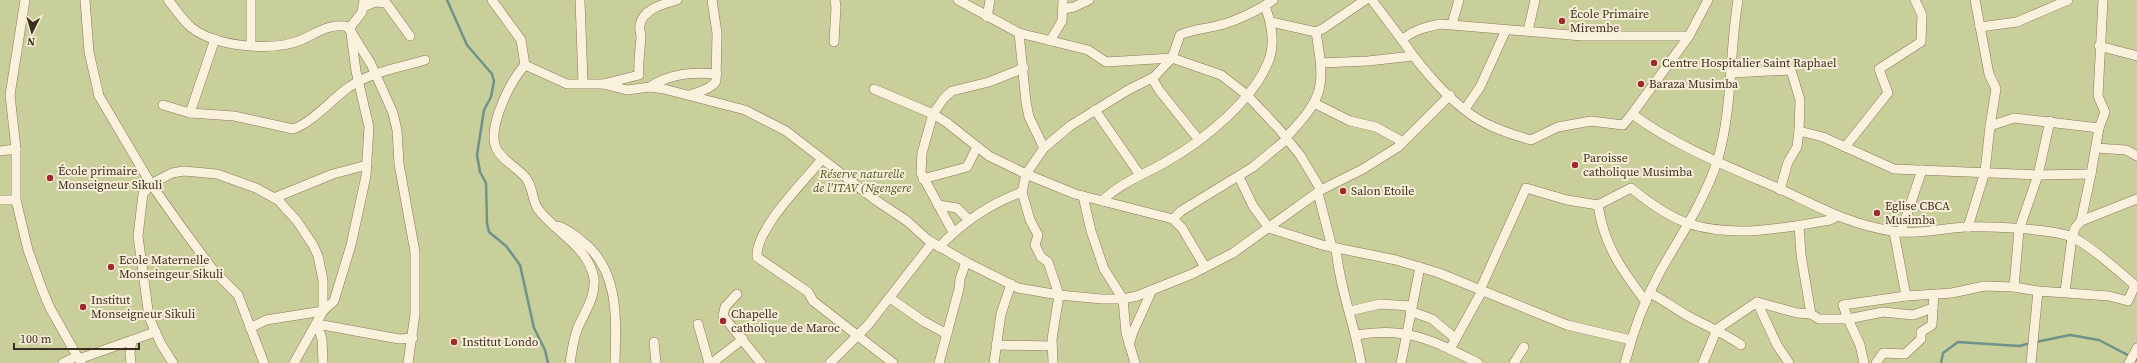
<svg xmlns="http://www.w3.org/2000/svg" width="2137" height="363" viewBox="0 0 2137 363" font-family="'Source Serif 4',serif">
<rect width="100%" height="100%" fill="#f0e4c8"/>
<rect fill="#c9cf9b" x="0" y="0" width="2137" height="363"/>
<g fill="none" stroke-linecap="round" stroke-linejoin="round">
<g stroke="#6f938a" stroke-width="2.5">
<path d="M447,0l20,45 25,29 2,7 -3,16 -7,13 -7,45 3,17 6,11 1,40 2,9 17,14 14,19 14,63 11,22 3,13"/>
<path d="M2036,342l34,-7 29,5 38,20"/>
<path d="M1941,363l2,-10 15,-11 61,4 12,-3"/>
</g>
<g stroke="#8d765c" stroke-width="10">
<g id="minor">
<path d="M25,0l-15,95 6,54v51l12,50 14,39 8,19 31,55"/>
<path d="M85,0l4,52 10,44 52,88 29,41 33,45 25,25 26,68"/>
<path d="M168,0c8,9 14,20 24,28 25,19 80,24 109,12 14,-6 30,-18 47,-13l23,37 22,49 4,17 2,34 16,88v62l-7,49"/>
<path d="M492,0l29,40 4,25 42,19h36l24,6 23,-3 14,2 81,21 41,21 88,68 33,22 21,19 38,22 52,26 41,7 43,4h21l14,-3 55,-22 41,-21 88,-63 42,-21 35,-22 52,-52"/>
<path d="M580,0l3,83"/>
<path d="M958,0l61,33 69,17 18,12 66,-4 49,17 26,20 31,33 22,27 21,35"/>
<path d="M1372,0l30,40c11,-10 24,-13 38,-16l142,12h107l19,-36"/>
<path d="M1975,0l14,74 7,15 -6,37"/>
<path d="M364,7l11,-5 11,1 24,33"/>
<path d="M1063,9l11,-2 15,-7"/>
<path d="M987,17l3,-17"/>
<path d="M1271,22l45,10 8,-4 41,-28"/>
<path d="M1452,24l7,-24"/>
<path d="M1980,27l37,-5 51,-22"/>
<path d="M349,29l13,-17 2,-12"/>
<path d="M1528,31l7,-31"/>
<path d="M1019,33l7,69 3,15 15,31"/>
<path d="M1689,36l-57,78c45,33 97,53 148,75 39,18 68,35 112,42 24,4 51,-3 75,-4 22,-1 86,2 105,10 18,8 50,37 65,50"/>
<path d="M1402,40c20,29 53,69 85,84 14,7 30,12 44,16l27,-13 33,-6 32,4 9,-11"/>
<path d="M1050,41l12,-20 1,-21"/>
<path d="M834,42l2,-35 -1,-7"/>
<path d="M251,45v-45"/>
<path d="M2099,46l38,10"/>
<path d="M1321,63l47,-2 45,-5"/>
<path d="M525,65c-14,15 -38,62 -29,83 6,13 21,19 30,30 7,9 6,22 12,31 18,24 51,38 56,70 2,19 -11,35 -17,51 -4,11 -5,22 -7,33"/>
<path d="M1731,73l60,-3 9,30 -1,31"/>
<path d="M1152,78l7,12 40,50"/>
<path d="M603,84l36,-9c-1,-13 1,-24 2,-38 0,-4 -2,-7 -1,-12 3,-16 23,-21 37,-25"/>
<path d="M650,87c20,-14 44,-15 67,-13"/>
<path d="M874,89l59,25 13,8 43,34 37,18 49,20 98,25 9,9 23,39"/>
<path d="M690,95c8,-3 22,-6 26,-14l1,-48 -5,-33"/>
<path d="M1314,103l36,18 26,6 27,15"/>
<path d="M163,105l27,8 44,3 59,13c19,-6 39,-30 56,-42 24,-16 50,-19 76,-27"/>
<path d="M1465,109l15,-22 26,-57"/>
<path d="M1095,110l45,65"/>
<path d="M190,113l25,-74"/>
<path d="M1286,137c39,-40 39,-51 30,-105"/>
<path d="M1845,147l43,-54 -9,-24 42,-27 1,-27 -7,-15"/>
<path d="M2096,148l30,2 11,6"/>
<path d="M0,151l16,-2"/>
<path d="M822,159c-18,23 -67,70 -65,98l51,35 5,9 80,62"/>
<path d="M1239,177l14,29 16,22 53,17 74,15 43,13 128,52 64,15"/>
<path d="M923,179l44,-12 10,-20"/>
<path d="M1780,190l8,-28 9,-15 2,-16 24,6 71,32 144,6 53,-1"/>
<path d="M1318,193l14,54"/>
<path d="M1083,196l8,35 13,38 19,30 3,34 9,30"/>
<path d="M274,198l59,-24 34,-9"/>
<path d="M0,200h16"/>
<path d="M1102,201c18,-18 41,-26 62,-38 38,-21 92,-64 106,-106 5,-17 1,-35 -5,-51"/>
<path d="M938,205l19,3 12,12"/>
<path d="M1598,205c6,41 24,65 48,97"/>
<path d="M1173,219l8,-8 72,-44 34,-28"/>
<path d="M2081,221l56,-22"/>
<path d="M1799,225l2,30 10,59"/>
<path d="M558,226c10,3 16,9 24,15 38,29 34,79 33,122"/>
<path d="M1968,227l17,-55 5,-46 24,-8 85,10"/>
<path d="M953,232l-32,-59 1,-20 11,-39 11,-16 8,-7 37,-9 35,-14"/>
<path d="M1894,232l12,64"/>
<path d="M1901,232l21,-62"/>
<path d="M939,247c24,-25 50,-43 83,-55"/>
<path d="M1336,248c3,39 19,77 25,115"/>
<path d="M2014,287l5,-57 19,-55 12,-54"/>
<path d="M1480,290l46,-102 41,12 31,5 33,-17c17,14 37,29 59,36 45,14 95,4 140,-4l6,-3"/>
<path d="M2065,292l7,-55 3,-9 6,-7 10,-47 8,-46 6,-16 -7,-16 5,-96"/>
<path d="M1650,293c14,7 25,16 38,23 18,10 36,17 53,29"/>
<path d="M737,294l-12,13 -2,9 38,47"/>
<path d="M890,298l33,23 24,13"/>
<path d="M1757,302l20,43 12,18"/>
<path d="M1350,311l30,-7 31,2"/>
<path d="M1410,311l22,8 24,20"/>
<path d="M317,324l82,15 14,-1"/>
<path d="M317,324l5,15 1,24"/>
<path d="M698,324l11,39"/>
<path d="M1356,335c51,-9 78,6 122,28"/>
<path d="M654,342l2,21"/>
<path d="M996,345l56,1"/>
<path d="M1129,345l4,-13 19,-42"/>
<path d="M1450,349l32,-58"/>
<path d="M79,359l76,-27"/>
<path d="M63,363l14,-7"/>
<path d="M131,363l-1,-10 2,-12"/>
<path d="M173,363l-12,-19 -12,-27 -11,-81 5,-42 8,-10 21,-11 12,-2 33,3 39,14 22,12 19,21 16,24 5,11 5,24v31l-57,9 -16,8"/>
<path d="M294,363l29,-52 11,-10 17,-56 15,-69 3,-49 -13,-56 -5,-37"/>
<path d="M712,363l31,-24"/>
<path d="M830,363l38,-38 64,-82"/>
<path d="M939,363l20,-74 1,-10 6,-17"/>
<path d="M994,363l7,-49 10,-30"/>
<path d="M1053,363l-1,-24 7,-44 -11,-33 -7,-5 -6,-12 3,-10 -8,-15 -8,-28 4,-18 18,-26 26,-22 58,-36 26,-13 18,-19 8,-23c13,-6 26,-6 40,-10 14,-3 41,-16 53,-25"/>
<path d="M1401,363l19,-96"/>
<path d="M1514,363l10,-16"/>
<path d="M1625,363c8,-32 20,-64 36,-93 20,-35 43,-69 56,-108 16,-53 12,-108 21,-162"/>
<path d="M1703,363l14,-34 40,-27 40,11 14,1 8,5h29l-5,-14 63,-9 46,-3 32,-7 30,1 24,4 71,5 19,5 7,-16"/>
<path d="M1864,363l-4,-18 -12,-26 35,-7 30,3 20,-7 1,-13"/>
<path d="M1876,363l7,-10 22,1 16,-15v-7l11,-7 1,-17"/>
<path d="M2031,363l7,-72"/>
<path d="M2129,363l8,-15"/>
</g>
</g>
<use href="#minor" stroke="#faf1dc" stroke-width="9"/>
</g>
<g fill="#9e2a2b" stroke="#f7eed8" stroke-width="1.5">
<circle cx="1562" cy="21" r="4"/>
<circle cx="1654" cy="63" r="4"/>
<circle cx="1641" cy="84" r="4"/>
<circle cx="1575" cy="165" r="4"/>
<circle cx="50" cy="178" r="4"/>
<circle cx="1343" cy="191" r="4"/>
<circle cx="1877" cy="213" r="4"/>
<circle cx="111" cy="267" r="4"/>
<circle cx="83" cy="307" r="4"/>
<circle cx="723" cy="321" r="4"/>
<circle cx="454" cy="342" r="4"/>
</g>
<g text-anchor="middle" stroke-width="4" stroke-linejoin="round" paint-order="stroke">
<g font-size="12" fill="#3d2e20" stroke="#f7eed8" text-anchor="start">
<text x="1570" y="18">École Primaire<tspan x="1570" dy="14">Mirembe</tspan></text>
<text x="1662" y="67">Centre Hospitalier Saint Raphael</text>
<text x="1649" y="88">Baraza Musimba</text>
<text x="1583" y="162">Paroisse<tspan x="1583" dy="14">catholique Musimba</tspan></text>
<text x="58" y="175">École primaire<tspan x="58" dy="14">Monseigneur Sikuli</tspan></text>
<text x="1351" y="195">Salon Etoile</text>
<text x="1885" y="210">Eglise CBCA<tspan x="1885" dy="14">Musimba</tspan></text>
<text x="119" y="264">Ecole Maternelle<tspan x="119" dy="14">Monseingeur Sikuli</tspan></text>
<text x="91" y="304">Institut<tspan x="91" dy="14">Monseigneur Sikuli</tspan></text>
<text x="731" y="318">Chapelle<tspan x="731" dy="14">catholique de Maroc</tspan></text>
<text x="462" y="346">Institut Londo</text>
</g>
<g font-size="12" font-style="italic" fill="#4d5a26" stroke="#f7eed8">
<text x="862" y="178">Réserve naturelle<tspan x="862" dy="14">de l'ITAV (Ngengere</tspan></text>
</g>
</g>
<g transform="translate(32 32) rotate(185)" stroke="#f7eed8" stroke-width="3" paint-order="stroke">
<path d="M0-3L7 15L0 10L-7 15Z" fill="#3d2e20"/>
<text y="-6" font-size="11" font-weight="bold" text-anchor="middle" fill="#3d2e20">N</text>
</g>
<path d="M14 343v6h125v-6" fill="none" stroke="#3d2e20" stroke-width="2"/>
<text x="20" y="343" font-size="12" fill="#3d2e20" stroke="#f7eed8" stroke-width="3" paint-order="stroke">100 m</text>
</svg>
